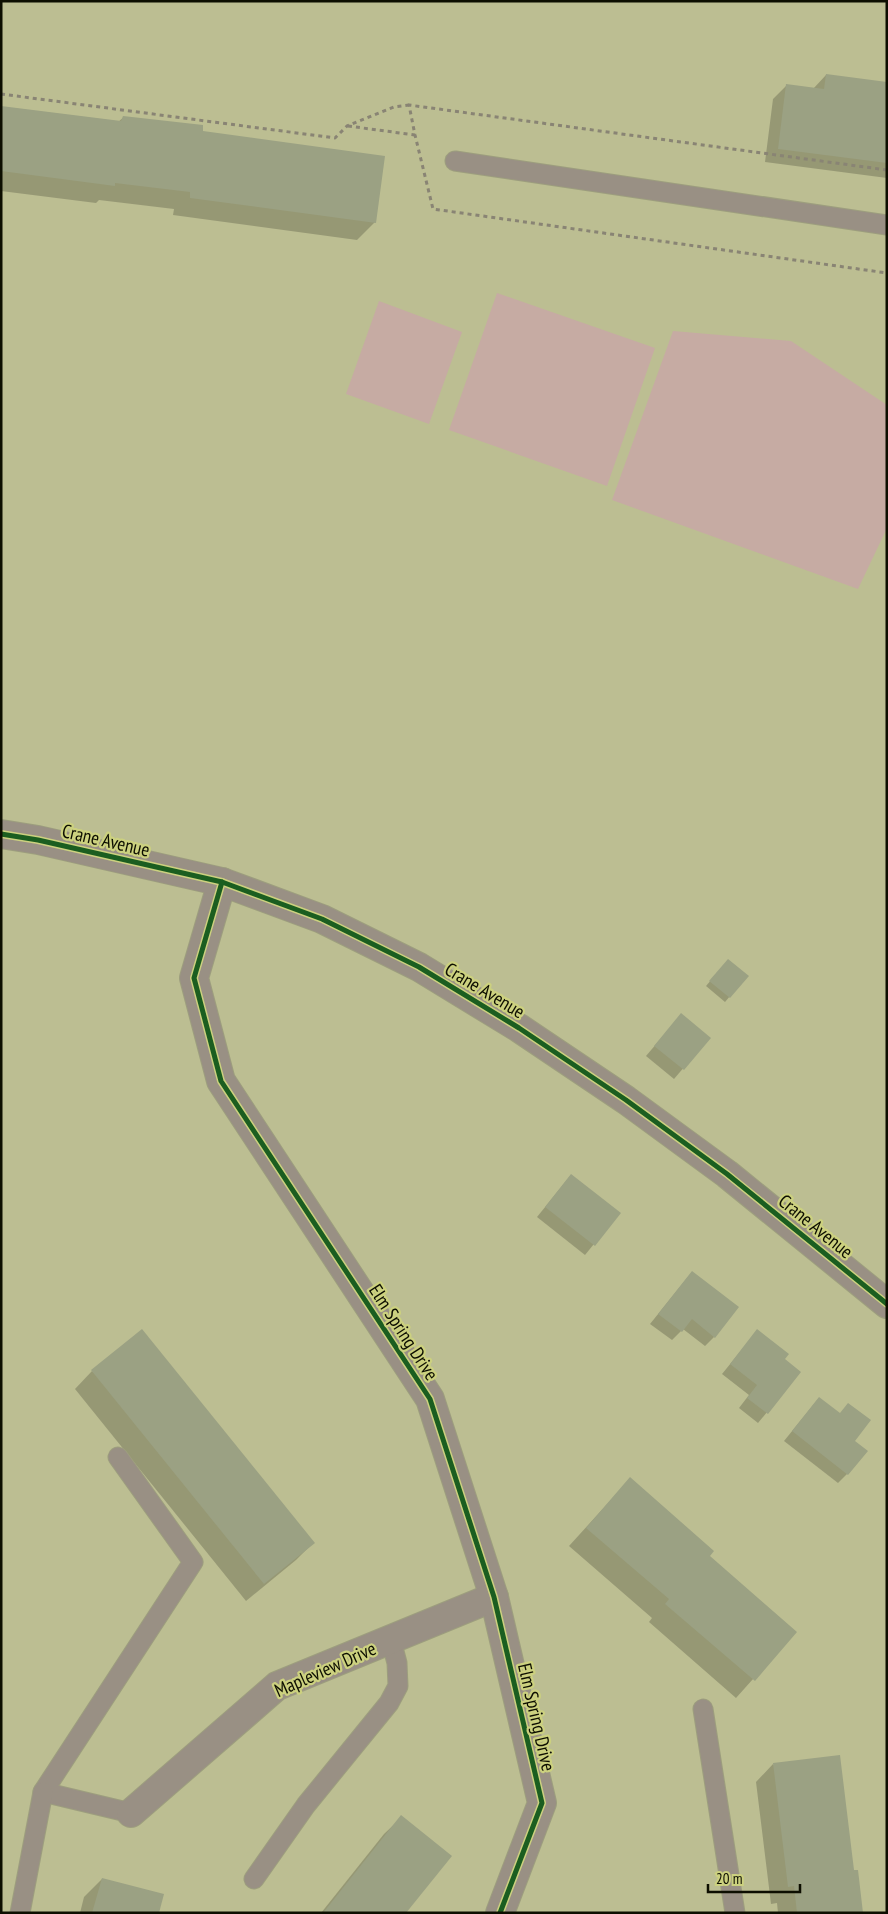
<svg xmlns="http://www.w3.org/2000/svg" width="888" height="1914" viewBox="0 0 888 1914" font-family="'PT Sans Narrow',sans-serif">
<rect width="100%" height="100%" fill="#bcbe92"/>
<g fill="#c6aba3">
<path d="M497,293l158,55 -48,138 -158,-56z"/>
<path d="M379,301l83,31 -33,92 -83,-30z"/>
<path d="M673,331l118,10 96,64v123l-29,61 -246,-89z"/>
</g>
<g fill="#0003">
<path d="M826,75l61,8v95l-122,-16 8,-63 14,-14 26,4z"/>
<path d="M1,107l117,15 6,-5 251,105 -18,18 -184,-25 1,-6 -75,-9 -3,3 -95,-12z"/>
<path d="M724,965l23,11 -22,26 -19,-16z"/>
<path d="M681,1015l28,23 -35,41 -28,-23z"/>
<path d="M571,1175l48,38 -34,42 -48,-38z"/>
<path d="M692,1272l22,65 -9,9 -22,-17 -11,11 -22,-16z"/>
<path d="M757,1331l26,28 17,13 -42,51 -19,-15 10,-13 -27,-21z"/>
<path d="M92,1371l221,172 -17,17 -50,41 -171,-212z"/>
<path d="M819,1398l34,43 -6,33 -9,9 -54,-42z"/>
<path d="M630,1479l78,78 87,75 -59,66 -87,-76 3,-4 -83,-72z"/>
<path d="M773,1764l89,149h-84l-1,-10 -6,1 -15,-122z"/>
<path d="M402,1817l2,96h-83l63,-79z"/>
<path d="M102,1879l56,34h-78l4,-16z"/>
</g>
<g fill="#9ba183">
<path d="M826,74l61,8v81l-109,-14 8,-65 38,5z"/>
<path d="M1,106l120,15 2,-5 80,9v6l182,25 -9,67 -186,-25v-6l-75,-9v3l-114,-15z"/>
<path d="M728,959l21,17 -19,22 -21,-17z"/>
<path d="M681,1013l30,25 -27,32 -30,-24z"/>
<path d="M571,1174l50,39 -26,33 -50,-39z"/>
<path d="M692,1271l47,36 -24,31 -23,-19 -10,13 -24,-18z"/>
<path d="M142,1329l173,214 -51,41 -173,-214z"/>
<path d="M757,1329l32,25 -4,5 16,13 -33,42 -21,-16 10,-13 -27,-21z"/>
<path d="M819,1397l21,16 8,-10 23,17 -16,21 13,10 -20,24 -56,-44z"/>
<path d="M630,1477l84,74 -4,5 87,76 -42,49 -90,-77 4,-5 -83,-71z"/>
<path d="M840,1755l14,115h4l5,43h-66l-3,-27 -6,1 -15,-124z"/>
<path d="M401,1815l51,41 -46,57h-83z"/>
<path d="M102,1878l62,16 -5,19h-67z"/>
</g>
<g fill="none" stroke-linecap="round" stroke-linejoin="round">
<g stroke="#9d9e7e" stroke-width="21">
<g id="service">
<path d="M455,161l432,64"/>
<path d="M118,1457l75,105 -150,230 88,21"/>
<path d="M703,1709l32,204"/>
<path d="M254,1879l52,-74 83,-102 9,-17 -1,-23 -6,-23"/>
<path d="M20,1913l23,-121"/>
</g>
</g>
<g stroke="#9d9e7e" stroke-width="30">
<g id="minor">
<path d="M222,882l-28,96 27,103 209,318 64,198 48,206 -42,110"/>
<path d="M131,1813l146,-127 217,-89"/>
</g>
</g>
<g stroke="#9d9e7e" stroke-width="30">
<path id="tertiary" d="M1,834l37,6 184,42 100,37 97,48 100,61 107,72 101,74 160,130"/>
</g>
<g stroke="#898474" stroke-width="3" stroke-dasharray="4 4" stroke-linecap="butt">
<path d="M1,94l334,44 12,-12 47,-19 15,-2"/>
<path d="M348,126l67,9"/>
<path d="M887,170l-478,-65 6,30 18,74 454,64"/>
</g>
<use href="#service" stroke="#999084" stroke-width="19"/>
<use href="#minor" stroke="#999084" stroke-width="28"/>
<use href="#tertiary" stroke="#999084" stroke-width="28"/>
<g stroke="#ccd17f" stroke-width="8">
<g id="cycleway">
<path d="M1,834l37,6 184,42 100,37 97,48 100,61 107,72 101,74 160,130"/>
<path d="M222,882l-28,96 27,103 209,318 64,198 48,206 -42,110"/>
</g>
</g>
<use href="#cycleway" stroke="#1b5e20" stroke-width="5"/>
</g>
<g text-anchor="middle" stroke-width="4.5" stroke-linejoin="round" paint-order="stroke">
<g font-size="19" fill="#0d0e00" stroke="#ccd17f">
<text transform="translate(106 840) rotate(13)" y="7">Crane Avenue</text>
<text transform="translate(485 990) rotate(31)" y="7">Crane Avenue</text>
<text transform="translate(816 1226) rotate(39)" y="7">Crane Avenue</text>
<text transform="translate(404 1332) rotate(57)" y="7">Elm Spring Drive</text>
<text transform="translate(325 1669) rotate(-24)" y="7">Mapleview Drive</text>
<text transform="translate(537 1717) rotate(77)" y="7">Elm Spring Drive</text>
</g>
</g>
<rect width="888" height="1914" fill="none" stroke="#0d0e00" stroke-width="5"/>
<path d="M708 1884v8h92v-8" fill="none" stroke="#0d0e00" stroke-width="2.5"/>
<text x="716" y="1884" font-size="15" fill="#0d0e00" stroke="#ccd17f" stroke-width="4" paint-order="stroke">20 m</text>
</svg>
